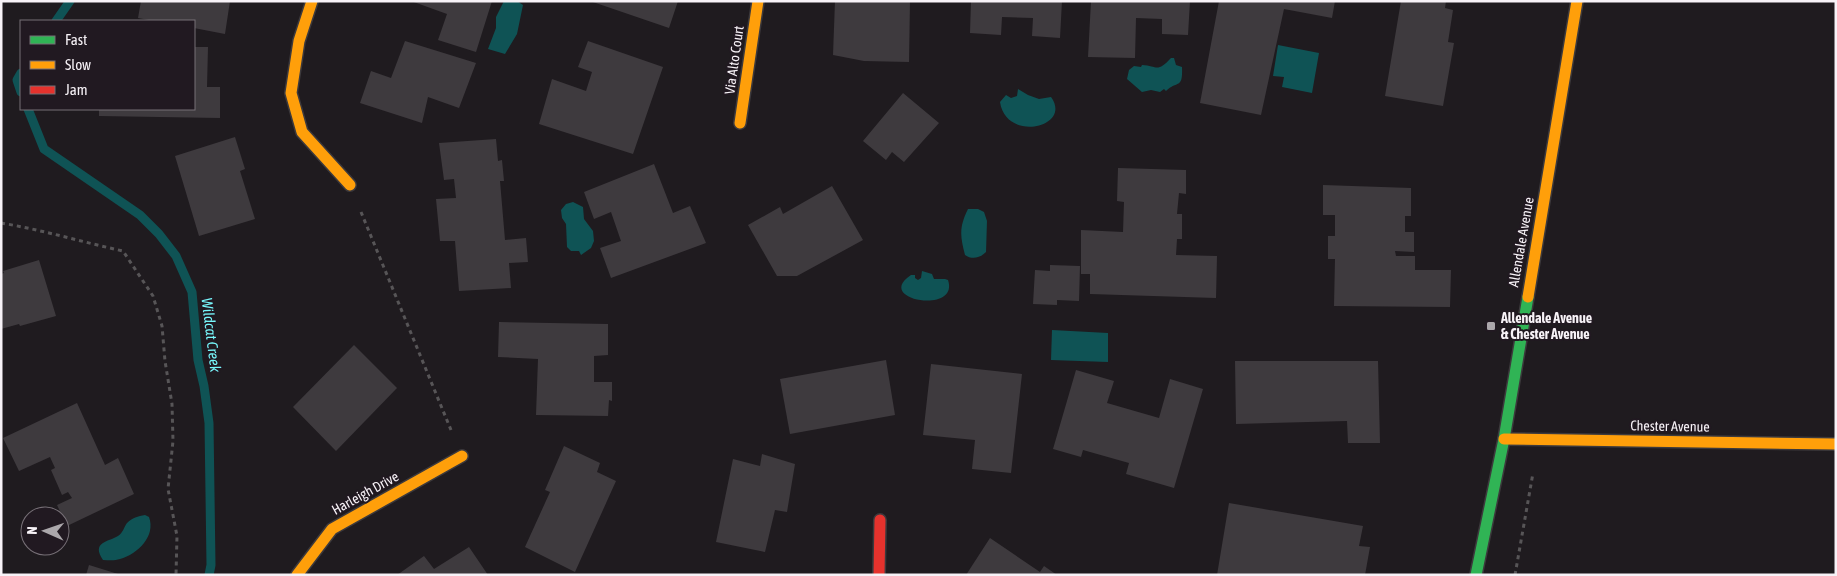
<svg xmlns="http://www.w3.org/2000/svg" width="1837" height="576" viewBox="0 0 1837 576" font-family="'Asap Condensed',sans-serif">
<rect width="100%" height="100%" fill="#1f1b1f"/>
<g fill="#0f5355">
<path d="M504,1h13l6,4 -6,29 -12,20 -17,-5 8,-21v-11z"/>
<path d="M1278,45l41,8 -7,40 -30,-6 2,-10 -11,-1z"/>
<path d="M1171,58h3l2,7 6,2c1,23 -5,13 -16,24l-2,-2 -4,3 -9,-2 -9,2 -15,-13 2,-9 5,-4 7,1 1,-2c16,1 15,8 29,-7z"/>
<path d="M1018,89l10,6 11,4 12,-2c22,30 -45,46 -51,5l6,-7 5,3 6,-2z"/>
<path d="M573,202l10,5 1,12 9,12 1,10 -3,7 -10,7 -2,-4h-8l-4,-4 -1,-23 -4,-6 -1,-8 5,-6z"/>
<path d="M968,209h10l6,3 3,9 -1,31c-6,6 -14,8 -21,3 -5,-19 -6,-28 3,-46z"/>
<path d="M922,271l10,3 2,5h11l3,1c12,35 -75,20 -37,-5h4v3l3,2 3,-2z"/>
<path d="M1052,330l56,3v29l-57,-2z"/>
<path d="M145,515l4,2c7,19 -11,37 -29,42 -6,2 -11,1 -17,1 -12,-18 5,-18 15,-24 5,-3 6,-9 9,-13 5,-5 11,-7 18,-8z"/>
</g>
<g fill="none" stroke-linecap="round" stroke-linejoin="round">
<g stroke="#0f5355" stroke-width="9">
<path d="M56,21l14,-20"/>
<path d="M21,73l-4,7 4,12"/>
<path d="M28,109l16,40 96,66 19,19 17,22 16,36 6,68 6,26 5,37 2,142 -2,10"/>
</g>
</g>
<g fill="#3e3a3e">
<path d="M141,1h89l-5,33 -31,-6v-7h-40l-16,-3z"/>
<path d="M411,1h81l-16,51 -38,-12 9,-26z"/>
<path d="M590,1h88l-9,27z"/>
<path d="M835,1h75l-1,61 -45,-1 -31,-6z"/>
<path d="M971,1h91l-2,37 -28,-2 1,-18 -31,-1 -1,18 -31,-2z"/>
<path d="M1091,1h99l-2,34 -26,-1v-15l-26,-1 -1,40 -47,-1z"/>
<path d="M1219,1h116l-3,17 -48,-9 -23,106 -61,-12z"/>
<path d="M1401,1h45l-1,7 8,2 -5,32 6,1 -11,63 -58,-10z"/>
<path d="M405,41l71,22 -17,45 -31,-11 -6,26 -62,-20 11,-32 20,7z"/>
<path d="M588,41l75,26 -30,87 -94,-30 13,-45 34,12 6,-19 -14,-5z"/>
<path d="M194,47h14l-1,40h13v31l-121,-2v-7h95z"/>
<path d="M903,93l36,30 -35,39 -12,-10 -6,8 -23,-19z"/>
<path d="M235,137l10,32 -5,2 15,48 -56,17 -24,-80z"/>
<path d="M496,139l2,22 4,-1 2,21h-4l5,59 21,-2 2,24 -19,1 2,25 -52,3 -4,-50h-15l-4,-42 20,-1 -2,-19 -10,1 -5,-37z"/>
<path d="M654,164l19,49 17,-7 16,37 -95,35 -11,-30 21,-7 -10,-29 -17,7 -10,-27z"/>
<path d="M1118,168l68,2v24l-7,-1 -2,21h5v25h-5l-1,16 41,1 -1,42 -126,-4v-20h-9v-44l42,2 1,-30 -7,-1z"/>
<path d="M1323,185l88,3v28h-6v16h9v20l-19,-1 1,5h19v14h36l-1,37 -116,-1 1,-47h-7v-23h7v-21h-12z"/>
<path d="M832,186l31,54 -66,36h-20l-29,-51 32,-18 3,7z"/>
<path d="M39,260l17,56 -36,10 -1,-2 -18,5v-55l3,-1 -1,-2z"/>
<path d="M1050,265l30,1 -1,35 -22,-1v5l-24,-1 2,-34 15,1z"/>
<path d="M499,322l109,2v31l-14,1v26h18v19l-3,-1 -1,16 -72,-1 2,-56 -40,-2z"/>
<path d="M354,345l43,43 -61,63 -43,-44z"/>
<path d="M886,360l9,55 -105,19 -10,-55z"/>
<path d="M1235,361h143l2,82h-32l-1,-22 -111,3z"/>
<path d="M931,364l91,10 -11,99 -39,-4 3,-29 -52,-5z"/>
<path d="M1076,370l38,11 -7,22 52,15 11,-39 33,10 -29,99 -48,-14 3,-11 -46,-13 -2,7 -28,-8z"/>
<path d="M77,403l28,62 13,-7 16,36 -67,32 -10,-21 15,-7 -4,-6 -6,3 -11,-25 4,-2 -5,-11 -31,14 -16,-33z"/>
<path d="M564,446l36,17 -3,9 19,9 -41,91 -50,-25 25,-55 -5,-2z"/>
<path d="M762,454l33,10 -8,48 -12,-2 -10,42 -49,-10 17,-83 27,7z"/>
<path d="M1229,503l134,23 -4,20 11,1 -5,28h-148z"/>
<path d="M990,538l50,34 4,-6 13,9h-91z"/>
<path d="M469,547l19,28h-91l27,-19 10,13z"/>
<path d="M89,565l29,9v1h-32z"/>
</g>
<g fill="none" stroke-linecap="round" stroke-linejoin="round">
<g stroke="#3c393c" stroke-width="14">
<path id="fast" d="M1476,575l28,-136 24,-142"/>
</g>
<g stroke="#3c393c" stroke-width="14">
<g id="slow">
<path d="M312,1l-13,40 -8,52 11,39 48,53"/>
<path d="M740,123l18,-122"/>
<path d="M1528,297l49,-296"/>
<path d="M1504,439l332,5"/>
<path d="M297,575l35,-46 130,-73"/>
</g>
</g>
<g stroke="#3c393c" stroke-width="14">
<path id="jam" d="M879,575l1,-55"/>
</g>
<g stroke="#575557" stroke-width="3" stroke-dasharray="4 4" stroke-linecap="butt">
<path d="M361,212l90,218"/>
<path d="M1,223c42,7 81,19 122,28l30,45 9,30 3,35 7,43 1,37 -5,48 9,47 -1,39"/>
<path d="M1515,575l18,-102"/>
</g>
<use href="#fast" stroke="#30b455" stroke-width="11"/>
<use href="#slow" stroke="#ff9f0a" stroke-width="11"/>
<use href="#jam" stroke="#e5322d" stroke-width="11"/>
</g>
<rect fill="#aba7ab" stroke="#211921" stroke-width="2" x="1486" y="321" width="10" height="10" rx="2.5"/>
<g text-anchor="middle" stroke-width="4" stroke-linejoin="round" paint-order="stroke">
<g font-size="14" fill="#f7f2f7" stroke="#211921">
<text transform="translate(734 60) rotate(-82)" y="5">Via Alto Court</text>
<text transform="translate(1521 242) rotate(-80)" y="5">Allendale Avenue</text>
<text transform="translate(1670 426) rotate(1)" y="5">Chester Avenue</text>
<text transform="translate(365 493) rotate(-29)" y="5">Harleigh Drive</text>
</g>
<g font-size="14" font-weight="bold" fill="#f7f2f7" stroke="#211921" text-anchor="start">
<text x="1501" y="323">Allendale Avenue<tspan x="1501" dy="16">&amp; Chester Avenue</tspan></text>
</g>
<g font-size="15" font-style="italic" fill="#77f8fb" stroke="#211921">
<text transform="translate(211 335) rotate(83)" y="5">Wildcat Creek</text>
</g>
</g>
<rect width="1837" height="576" fill="none" stroke="#f7f2f7" stroke-width="5"/>
<rect x="20" y="20" width="175" height="90" fill="#211921" stroke="#777077"/>
<rect x="30" y="36" width="25" height="8" fill="#30b455" stroke="#777077"/>
<text x="65" y="45" font-size="15" fill="#f7f2f7">Fast</text>
<rect x="30" y="61" width="25" height="8" fill="#ff9f0a" stroke="#777077"/>
<text x="65" y="70" font-size="15" fill="#f7f2f7">Slow</text>
<rect x="30" y="86" width="25" height="8" fill="#e5322d" stroke="#777077"/>
<text x="65" y="95" font-size="15" fill="#f7f2f7">Jam</text>
<g transform="translate(45 531) rotate(272)"><circle r="24" fill="#211921" stroke="#777077"/>
<path d="M0-4L9 19L0 12L-9 19Z" fill="#aba7ab"/>
<text y="-8" font-size="14" font-weight="bold" text-anchor="middle" fill="#f7f2f7">N</text>
</g>
</svg>
